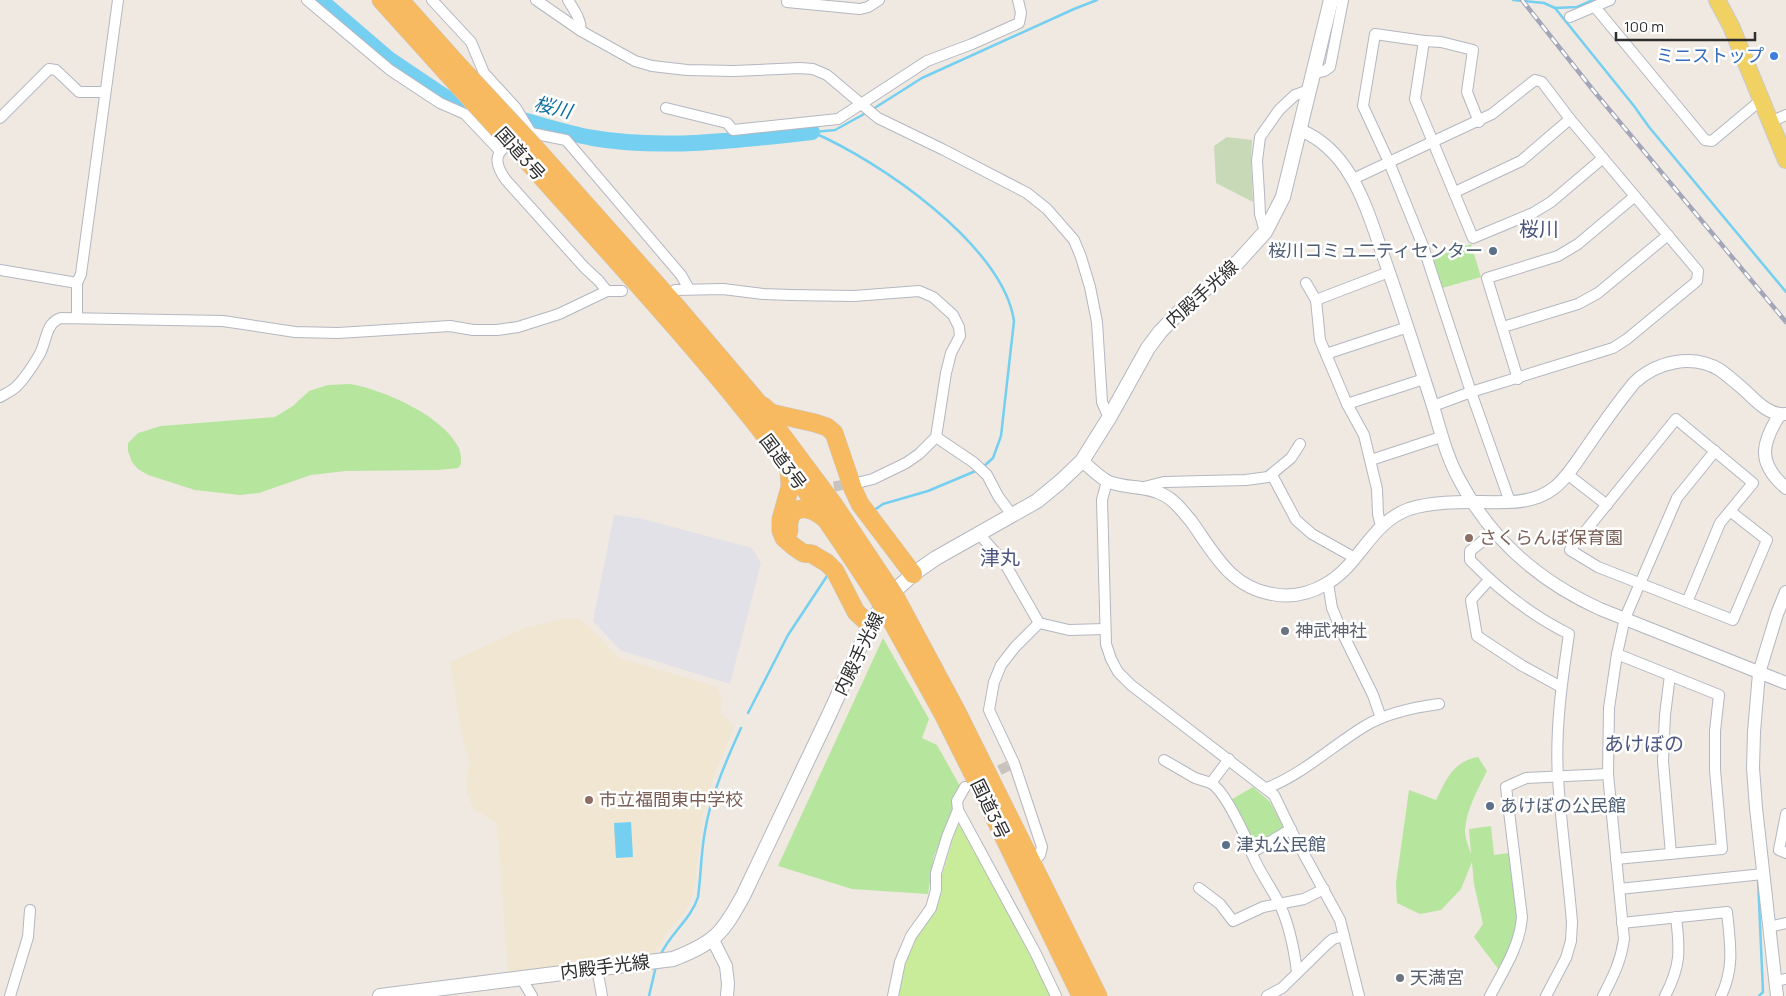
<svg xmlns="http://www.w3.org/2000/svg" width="1786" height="996" viewBox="0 0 1786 996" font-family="Manrope,'Noto Sans JP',sans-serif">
<rect width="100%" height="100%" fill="#efe9e1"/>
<path fill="#e3e1e8" d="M614,515l25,3 113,30 9,15 -31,121 -104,-32 -6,-2 -27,-29z"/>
<path fill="#f0e6d1" d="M578,618l12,10 29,30 98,29 5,10 -2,15 15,14 -19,44 -13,45 -9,75 -3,10 -4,9 -21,25 -11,20 -147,18 -11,-149 -24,-14 -6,-17 -1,-12 4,-17 -9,-32 -11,-69 75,-34 36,-9z"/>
<g fill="#b6e59e">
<path d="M1471,244l10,33 -39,11 -10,-30z"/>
<path d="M350,384c34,6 92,31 109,64 2,5 2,11 2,16l-3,4 -20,2 -93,1 -34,4 -52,18 -19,2 -45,-5 -47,-15 -10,-6 -6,-7 -4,-11v-8l10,-10 23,-7 114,-9 18,-11 16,-15 19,-6z"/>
<path d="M883,638l46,81 -7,19 15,7 24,43 -16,43 -11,25 -6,38 -76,-5 -74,-23z"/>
<path d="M1478,757l9,14c-9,18 -21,39 -22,60 0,7 4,17 6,23l-2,-25 22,-3 3,29 15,-2c3,20 12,55 8,74 -4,16 -11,29 -18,43l-25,-33 9,-13 -9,-40 -2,-22 -11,27 -20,21 -21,4 -23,-11 -1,-20 13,-93 27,10c11,-21 16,-38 42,-43z"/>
<path d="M1253,787l17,15 13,24 -2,5 -28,17 -24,-47z"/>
</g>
<path fill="#c8d9b8" d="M1227,137l25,3 -1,21 2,41 -37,-19 -2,-37z"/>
<path fill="#c9ec9a" d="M957,825h5l91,171h-154v-10l11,-36 8,-16 13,-16 7,-13 4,-30z"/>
<path fill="#75cff0" d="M631,822l2,35 -17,1 -2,-35z"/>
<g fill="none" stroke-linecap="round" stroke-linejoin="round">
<g stroke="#75cff0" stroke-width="2.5">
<path d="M1513,0l31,3 11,5 22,-1 16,-7"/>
<path d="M1555,8l79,98 15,21 137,165"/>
<path d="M873,109l49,-31 152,-69 23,-9"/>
<path d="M812,132c66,28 191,113 202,189l-13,115 -8,22 -10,9"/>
<path d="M814,132l21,-2 31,-17"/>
<path d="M873,511l10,-7 45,-13 50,-21"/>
<path d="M748,713l40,-78 39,-59"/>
<path d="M1758,879l5,113 -4,4"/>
<path d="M660,956c9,-22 31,-36 38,-59 3,-22 3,-45 7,-66 6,-36 21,-70 36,-103"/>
<path d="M649,996l7,-30"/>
</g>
<g stroke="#75cff0" stroke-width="16">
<path d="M320,0l70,60 55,37 39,13"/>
<path d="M508,116c28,7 56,17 85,22 68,12 150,2 219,-6"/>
</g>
<g stroke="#c8c4bd" stroke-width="10" stroke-dasharray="10 5" stroke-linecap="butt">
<path d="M819,489l35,-6"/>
<path d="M986,777l28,-14"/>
</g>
<g stroke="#b4b7c1" stroke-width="12">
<g id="minor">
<path d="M307,0l83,70 50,33 25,11 35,37"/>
<path d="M432,0l39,42 13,31 32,35 15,25"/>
<path d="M536,0l45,31 54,30 17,5 35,4 47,1 66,-3 13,1 14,6 51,43 66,32 83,43 20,16 27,31 7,17 9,30 7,35 5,80 7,16"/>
<path d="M568,0c6,10 13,19 13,31"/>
<path d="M787,2l73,7 8,-2 11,-7"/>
<path d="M1595,7l110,133 7,1 49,-41"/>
<path d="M1570,17l40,-17"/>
<path d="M1424,41l-9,58 58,139 60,-25 18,-11 52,-44"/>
<path d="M1313,74l11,-3 6,-4 13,-67"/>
<path d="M666,108l61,15 6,7 105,-11 89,-58 45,-17 47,-21 2,-10 -3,-13"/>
<path d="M0,118l49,-49 7,1 23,22h26"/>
<path d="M1479,122l-12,-30 6,-42 -32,-8 -17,-1 -49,-7 -12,72 26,56 34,84 48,146 39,110"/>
<path d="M1770,122l16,-7"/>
<path d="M1353,179l139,-65 43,-34 7,2 28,37 128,152 -1,10 -70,58 -14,9 -142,44 -38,14"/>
<path d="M1455,192l66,-31 49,-42"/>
<path d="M1265,232l-5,-18 -1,-21 -2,-32 3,-24 19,-27 16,-15 14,-5"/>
<path d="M0,270l77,13"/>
<path d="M1306,283l10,17 4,40 27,64 17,31 13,54 1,25 3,12"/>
<path d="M675,290l48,-1 40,5 28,1 63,1 65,-5 14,6 20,18 6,12 1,9 -9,17 -5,20 -10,64 -17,17 -13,9 -33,16 -16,4"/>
<path d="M607,291l-8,-10 -15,-14 -78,-87c-22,-30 2,-34 25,-47l35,7 115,135 8,14"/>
<path d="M1316,300l73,-28"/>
<path d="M77,317v-34l4,-9 37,-274"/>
<path d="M1503,327l75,-23 20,-11 70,-58"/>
<path d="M1326,354l82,-27"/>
<path d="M1518,379l-31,-101 71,-22 20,-12 57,-48"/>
<path d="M0,397c5,-3 12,-6 17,-11 8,-8 15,-19 21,-29 9,-12 6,-34 23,-39l162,3 72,11 43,1 112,-7 23,4h24l21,-3 41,-13 48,-23h15"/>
<path d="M1347,404l77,-25"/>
<path d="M936,437l37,25 14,13 11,21 14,19"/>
<path d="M1371,460l70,-23"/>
<path d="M1567,474l40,31"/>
<path d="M1272,475l24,45 16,14 43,24"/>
<path d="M1107,481l-5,19 4,144 5,15 7,13 13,13 143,110 19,39 47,86 19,76"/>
<path d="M1144,487l20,-5 82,-2 22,-3 23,-19 9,-14"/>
<path d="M1494,532l-24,19v9c29,30 61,55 99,74 -7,47 -14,95 -11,144 3,48 10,96 14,144l-1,19 -5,17 -20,38"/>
<path d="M979,534l25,28 35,61 30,7 36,-1"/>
<path d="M1489,580l-18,20 6,36 44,29 40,22"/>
<path d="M1328,583l4,25 10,24 31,63 8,23"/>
<path d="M1687,602l33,-79 33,-40 -77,-64 -106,131 28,17 135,53 34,-80 -37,-29"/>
<path d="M1670,675l-5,40 -2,46 8,93"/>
<path d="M1164,760l31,18 16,5 18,-24"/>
<path d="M1211,783c15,9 33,52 42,69"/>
<path d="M1267,788c36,-14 65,-42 98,-62 20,-12 51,-19 74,-22"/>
<path d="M958,810l77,142 21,44"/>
<path d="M1786,814l-7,36 7,3"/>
<path d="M1291,829l-38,23 -1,2c8,19 19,33 28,51 10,22 14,43 17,67"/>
<path d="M1616,859l106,-10 -7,-79v-39l4,-36 -102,-41"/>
<path d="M1033,862l7,-7 2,-8 -28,-84 -25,-53 5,-28 7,-17 14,-18 24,-24"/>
<path d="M1199,888l21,16 13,17 30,-14 41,-8 20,-10"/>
<path d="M1619,889l144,-15"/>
<path d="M1622,923l105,-11c3,31 8,55 -6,84"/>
<path d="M1769,927l17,-4"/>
<path d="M597,968l5,28"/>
<path d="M521,978l11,18"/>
<path d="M1775,981l11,-2"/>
<path d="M10,996l18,-59 2,-27"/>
<path d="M893,996l7,-34 11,-26 20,-28 5,-18v-17l11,-36 11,-27 -1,-9 8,-14"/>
<path d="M1267,996l15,-8 46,-45 5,-4 11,-3"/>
<path d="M1490,996c13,-25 30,-50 32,-79l-16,-130 20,-9 82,-4"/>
<path d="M1603,996c10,-19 18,-35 21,-57l-16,-165 1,-66 8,-54 8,-36 52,-120 38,-47"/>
<path d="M1665,996c16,-30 15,-46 11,-79"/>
</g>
</g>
<g stroke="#b4b7c1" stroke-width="14">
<g id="tertiary">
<path d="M1300,130c52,21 67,80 84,128 17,48 32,96 48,145 8,26 14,53 28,78 32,60 79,100 140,128l186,74"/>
<path d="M1780,414c-19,30 -23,49 6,74"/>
<path d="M1082,461c9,7 18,17 27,21 18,7 38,3 55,13 11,5 19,17 27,26 23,32 39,66 81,73 20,4 37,0 54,-10 34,-19 44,-61 83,-75 31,-10 67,-6 98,-7 16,0 34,-4 47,-14 13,-10 23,-27 33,-41 15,-22 30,-43 47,-64 22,-21 58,-30 86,-13 7,5 14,11 21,17 13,11 26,29 45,27"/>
<path d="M713,940l13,26 2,18 -1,12"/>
<path d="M1777,996l-21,-188 -3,-40 1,-36 5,-59 18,-59 9,-22"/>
</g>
</g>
<g stroke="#b4b7c1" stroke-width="16">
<path id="secondary" d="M380,996l293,-37c42,-16 50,-26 71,-65l85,-179 41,-90 18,-28 25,-23 23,-16 101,-57 23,-19 22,-21 27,-43 39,-70 12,-16 28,-29 50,-41 27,-30 18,-35 48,-197"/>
</g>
<g stroke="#c9c9c9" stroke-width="18">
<path id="primary" d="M1717,0l14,26 55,134"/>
</g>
<g stroke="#c9c9c9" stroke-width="19">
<g id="trunk">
<path d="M381,0l65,72"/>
<path d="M400,0l59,66"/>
<path d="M539,152l137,154 79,93 79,106 52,78"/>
<path d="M529,163c89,100 181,198 261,305 30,42 59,85 87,128"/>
<path d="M763,406l8,7 44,10 12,4 7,6 19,56 7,15 53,70"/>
<path d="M789,468l1,19 -9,32v12l3,7 9,8 10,7 9,1 15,9 8,8 21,41 14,13"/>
<path d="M789,531c-2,-26 17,-27 34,-14"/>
<path d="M897,600l60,112 141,284"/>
<path d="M886,611l58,105 37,74 100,206"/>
</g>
</g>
<use href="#minor" stroke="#fff" stroke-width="10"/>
<use href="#tertiary" stroke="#fff" stroke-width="12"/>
<use href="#secondary" stroke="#fff" stroke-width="14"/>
<use href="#primary" stroke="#f2d163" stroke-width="16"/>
<use href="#trunk" stroke="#f8ba60" stroke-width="18"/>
<g stroke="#a3a6b8" stroke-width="4.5">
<path id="rail" d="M1522,0l71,90 193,232"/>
</g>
<use href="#rail" stroke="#fff" stroke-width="2.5" stroke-dasharray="8" stroke-linecap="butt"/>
<g stroke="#c9c9c9" stroke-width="19" stroke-linecap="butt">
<g id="trunk-bridge">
<path d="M459,66l80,86"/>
<path d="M446,72l83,91"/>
<path d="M886,583l11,17"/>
<path d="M877,596l9,15"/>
</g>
</g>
<use href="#trunk-bridge" stroke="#f8ba60" stroke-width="18"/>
</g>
<circle fill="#3f7fe0" stroke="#fff" stroke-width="2" cx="1774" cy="56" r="5"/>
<g fill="#5c6f8a" stroke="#fff" stroke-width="2">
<circle cx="1493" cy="251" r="5"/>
<circle cx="1490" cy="806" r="5"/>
<circle cx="1226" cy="845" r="5"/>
</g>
<g fill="#8d6e63" stroke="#fff" stroke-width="2">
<circle cx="1469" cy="538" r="5"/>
<circle cx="589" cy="800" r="5"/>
</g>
<g fill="#6b7280" stroke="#fff" stroke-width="2">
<circle cx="1285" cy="631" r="5"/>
<circle cx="1400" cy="978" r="5"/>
</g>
<g text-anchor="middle" stroke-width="5" stroke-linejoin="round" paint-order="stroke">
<g font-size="18" fill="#366cbe" stroke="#fff" text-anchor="end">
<text x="1764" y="62">ミニストップ</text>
</g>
<g font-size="18" fill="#2e2e2e" stroke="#fff">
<text transform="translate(520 154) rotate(48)" y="6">国道3号</text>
<text transform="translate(1202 294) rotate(-42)" y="6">内殿手光線</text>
<text transform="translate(783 462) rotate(53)" y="6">国道3号</text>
<text transform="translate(859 654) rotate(-64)" y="6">内殿手光線</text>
<text transform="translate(990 809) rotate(64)" y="6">国道3号</text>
<text transform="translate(605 967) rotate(-7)" y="6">内殿手光線</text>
</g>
<g font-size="18" fill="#4e5e75" stroke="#fff" text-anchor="start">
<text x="1483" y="257" text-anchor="end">桜川コミュ二ティセンター</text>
<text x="1500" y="812">あけぼの公民館</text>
<text x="1236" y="851">津丸公民館</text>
</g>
<g font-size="18" fill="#785e54" stroke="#fff" text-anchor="start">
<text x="1479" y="544">さくらんぼ保育園</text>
<text x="599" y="806">市立福間東中学校</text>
</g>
<g font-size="18" fill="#5b616d" stroke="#fff" text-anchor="start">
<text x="1295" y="637">神武神社</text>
<text x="1410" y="984">天満宮</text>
</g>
<g font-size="19" font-style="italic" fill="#0d6fa3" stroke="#fff">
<text transform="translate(553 107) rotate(14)" y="7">桜川</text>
</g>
<g font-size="20" fill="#4d5680" stroke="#fff">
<text x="1539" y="236">桜川</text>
<text x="1000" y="565">津丸</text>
<text x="1644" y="751">あけぼの</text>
</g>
</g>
<path d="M1616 32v8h139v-8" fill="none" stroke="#2e2e2e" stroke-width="2.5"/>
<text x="1624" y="32" font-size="15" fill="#2e2e2e" stroke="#ffffff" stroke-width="4" paint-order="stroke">100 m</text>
</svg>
